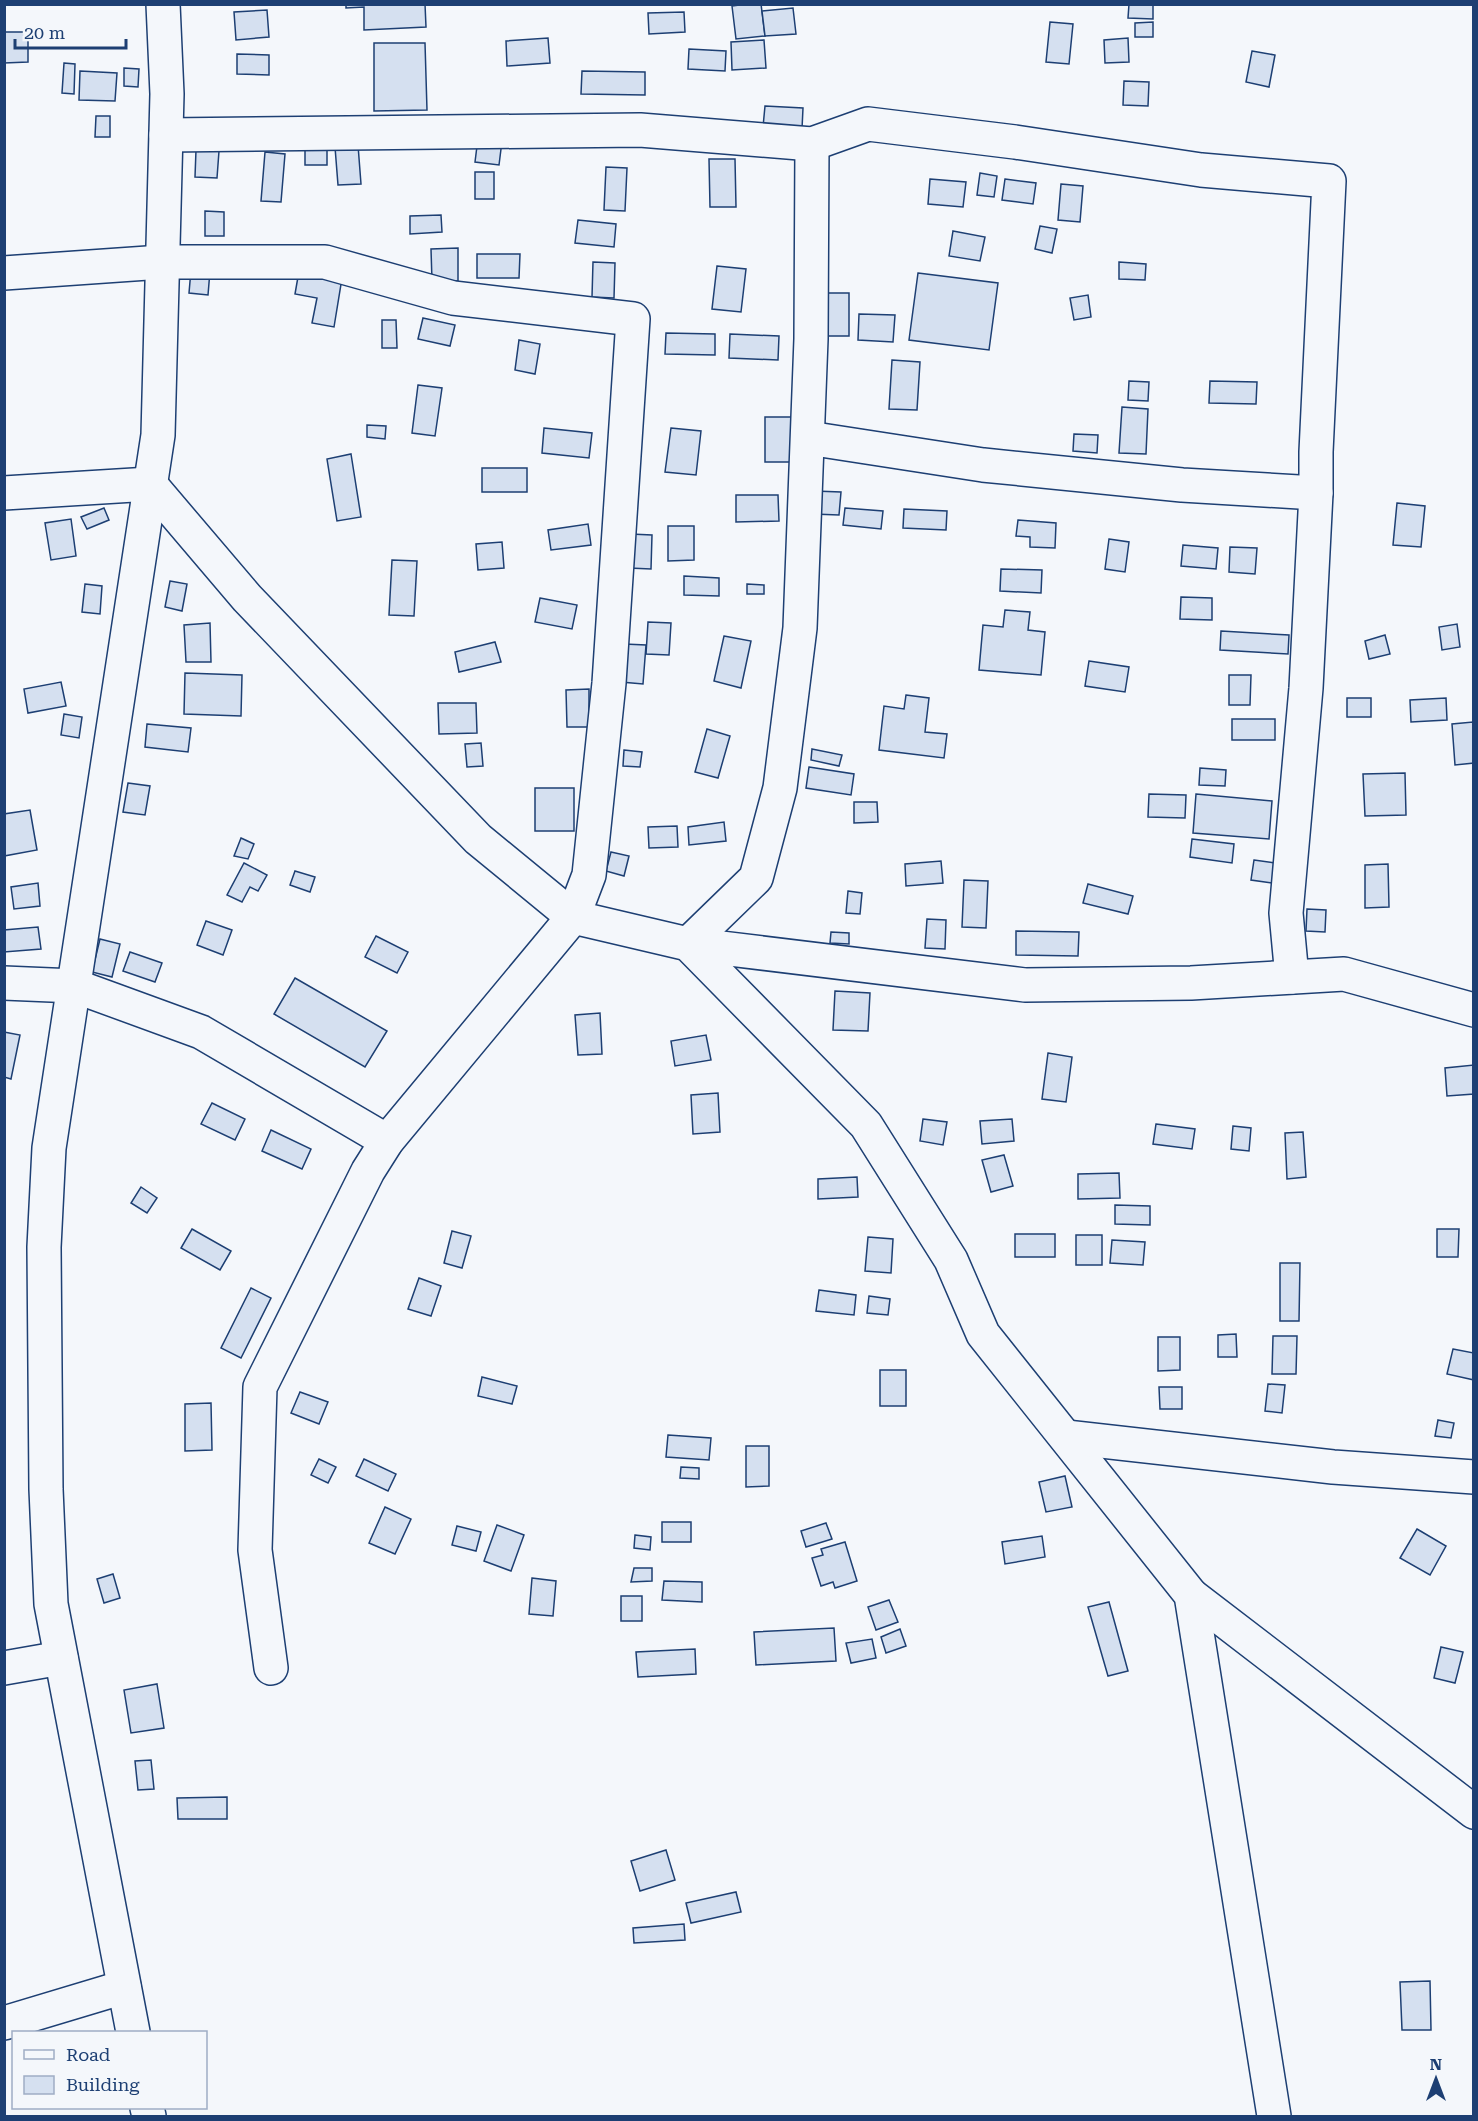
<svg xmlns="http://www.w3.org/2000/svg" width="1478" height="2121" viewBox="0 0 1478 2121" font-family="'Roboto Serif',serif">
<rect width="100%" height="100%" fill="#f4f7fb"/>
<g fill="#d5e0f0" stroke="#1d3f73" stroke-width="1.5">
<path d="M346,4h79l1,23 -62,3v-23l-18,1z"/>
<path d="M747,4h14l4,32 -29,3 -4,-33z"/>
<path d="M1129,4h24v15l-25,-1z"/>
<path d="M793,8l3,26 -31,2 -3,-25z"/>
<path d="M267,10l2,27 -33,3 -2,-28z"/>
<path d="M684,12l1,20 -36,2 -1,-21z"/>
<path d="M1050,22l23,2 -4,40 -23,-2z"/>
<path d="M1153,22v15h-18v-14z"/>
<path d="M4,32h24v30l-24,1z"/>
<path d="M548,38l2,25 -43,3 -1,-25z"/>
<path d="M1128,38l1,24 -24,1 -1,-23z"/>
<path d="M764,40l2,28 -34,2 -1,-28z"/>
<path d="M374,43h51l2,67 -53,1z"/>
<path d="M689,49l37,2 -1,20 -37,-2z"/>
<path d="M1252,51l23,4 -6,32 -23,-5z"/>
<path d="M237,54l32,1v20l-32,-1z"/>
<path d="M64,63l11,1 -1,30 -12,-1z"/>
<path d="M124,68l15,1 -1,18 -14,-1z"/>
<path d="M80,71l37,2 -2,28 -36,-1z"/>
<path d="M582,71l63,1v23l-64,-1z"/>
<path d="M1124,81l25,1 -1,24 -25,-1z"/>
<path d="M765,106l38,2 -1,21 -39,-2z"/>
<path d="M96,116h14v21h-15z"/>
<path d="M478,138l24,3 -3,24 -24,-3z"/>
<path d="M327,144v21h-22v-20z"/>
<path d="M358,145l3,39 -23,1 -3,-38z"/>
<path d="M196,150l23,1 -2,27 -22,-1z"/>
<path d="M265,152l20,2 -4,48 -20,-1z"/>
<path d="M709,159h26l1,48h-26z"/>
<path d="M606,167l21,1 -2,43 -21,-1z"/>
<rect x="475" y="172" width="19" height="27"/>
<path d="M980,173l17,3 -3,21 -17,-2z"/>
<path d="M930,179l36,3 -3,25 -35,-3z"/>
<path d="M1005,179l31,4 -3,21 -31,-4z"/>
<path d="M1061,184l22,2 -3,36 -22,-2z"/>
<path d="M205,211l19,1v24h-19z"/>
<path d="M441,215l1,17 -32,2v-18z"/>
<path d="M578,220l38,4 -2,23 -39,-4z"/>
<path d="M1040,226l17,3 -5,24 -17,-4z"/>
<path d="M953,231l32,6 -5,24 -31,-5z"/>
<path d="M458,248v33h-26l-1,-32z"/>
<path d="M477,254h43l-1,24h-42z"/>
<path d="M593,262l22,1 -1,35 -22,-1z"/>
<path d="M1119,262l27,2 -1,16 -26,-1z"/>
<path d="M717,266l29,3 -5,43 -29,-3z"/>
<path d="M191,270l19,1 -2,24 -19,-2z"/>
<path d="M299,271l43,7 -8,49 -22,-4 5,-25 -22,-4z"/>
<path d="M918,273l80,10 -9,67 -80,-10z"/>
<path d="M825,293h24v43h-25z"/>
<path d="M1088,295l3,22 -17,3 -4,-22z"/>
<path d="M859,314l36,1 -2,27 -35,-2z"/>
<path d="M423,318l32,7 -5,21 -32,-7z"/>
<path d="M382,320h14l1,28h-15z"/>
<path d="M666,333l49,1v21l-50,-1z"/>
<path d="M730,334l49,2 -1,24 -49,-2z"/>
<path d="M519,340l21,4 -5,30 -20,-4z"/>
<path d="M892,360l28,2 -3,48 -28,-1z"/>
<path d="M1129,381l20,1 -1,19 -20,-1z"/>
<path d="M1210,381l47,1 -1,22 -47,-1z"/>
<path d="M418,385l24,3 -7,48 -23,-3z"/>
<path d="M1122,407l26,2 -2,45 -27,-1z"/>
<path d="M765,417h28l-2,45h-26z"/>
<path d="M367,425l19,1 -1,13 -18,-2z"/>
<path d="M544,428l48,5 -3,25 -47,-5z"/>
<path d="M671,428l30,3 -5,44 -31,-3z"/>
<path d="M1074,434l24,1 -1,18 -24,-2z"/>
<path d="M351,454l10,63 -24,4 -10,-62z"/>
<rect x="482" y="468" width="45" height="24"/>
<path d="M814,491l27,1 -2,23 -26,-1z"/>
<path d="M736,495h42l1,26 -43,1z"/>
<path d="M1397,503l28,3 -4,41 -28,-2z"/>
<path d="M104,508l5,12 -22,9 -6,-12z"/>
<path d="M845,508l38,3 -2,18 -38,-4z"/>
<path d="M904,509l43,2 -1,19 -43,-2z"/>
<path d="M71,519l5,37 -25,4 -6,-37z"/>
<path d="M1018,520l38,3 -1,25 -25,-1v-10l-14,-1z"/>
<path d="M588,524l3,21 -40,5 -3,-20z"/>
<path d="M668,526h26v34l-26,1z"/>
<path d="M630,534l22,1 -1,34 -22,-1z"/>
<path d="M1109,539l20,3 -4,30 -20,-3z"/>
<path d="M502,542l2,26 -26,2 -2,-26z"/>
<path d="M1183,545l35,3 -2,21 -35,-3z"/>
<path d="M1230,547l27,1 -2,26 -26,-2z"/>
<path d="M392,560l25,1 -3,55 -25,-1z"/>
<path d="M1001,569l41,1 -1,23 -41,-2z"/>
<path d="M684,576l35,2v18l-35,-1z"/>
<path d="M170,581l17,3 -5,27 -17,-4z"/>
<path d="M85,584l17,2 -2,28 -18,-2z"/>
<path d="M747,584l17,1v9h-17z"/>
<path d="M1181,597l31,1v22l-32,-1z"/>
<path d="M540,598l37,7 -5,24 -37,-7z"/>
<path d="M1005,610l25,2 -2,18 17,2 -4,43 -62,-5 4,-45 20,2z"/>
<path d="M648,622l23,1 -2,32 -23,-1z"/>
<path d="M210,623l1,39h-25l-2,-37z"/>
<path d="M1457,624l3,23 -18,3 -3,-23z"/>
<path d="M1221,631l68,4 -1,19 -68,-4z"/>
<path d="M1385,635l5,19 -21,5 -4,-18z"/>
<path d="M724,636l27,5 -10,47 -27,-7z"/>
<path d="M495,642l6,20 -42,10 -4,-20z"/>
<path d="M624,644l22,1 -3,39 -22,-2z"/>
<path d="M1089,661l40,6 -4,25 -40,-6z"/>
<path d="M185,673l57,2 -1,41 -57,-2z"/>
<path d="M1229,675h22l-1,30h-21z"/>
<path d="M61,682l5,24 -38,7 -4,-24z"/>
<path d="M589,689v38h-22l-1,-37z"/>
<path d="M906,695l23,3 -4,34 22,2 -3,24 -65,-8 5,-44 20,3z"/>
<rect x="1347" y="698" width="24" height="19"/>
<path d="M1446,698l1,22 -36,2 -1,-22z"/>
<path d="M438,703h38l1,30 -38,1z"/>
<path d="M64,714l18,3 -3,21 -18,-3z"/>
<rect x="1232" y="719" width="43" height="21"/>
<path d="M1473,722l1,41 -19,2 -3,-41z"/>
<path d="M147,724l44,4 -3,24 -43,-5z"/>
<path d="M707,729l23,7 -12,42 -23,-6z"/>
<path d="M481,743l2,23 -16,1 -2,-23z"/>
<path d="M812,749l30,6 -3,11 -28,-6z"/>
<path d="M624,750l18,2 -2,15 -17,-1z"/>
<path d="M809,767l45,7 -3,21 -45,-7z"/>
<path d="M1200,768l26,2 -1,16 -26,-1z"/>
<path d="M1405,773l1,42 -41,1 -2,-42z"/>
<path d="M128,783l22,3 -5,29 -22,-3z"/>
<rect x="535" y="788" width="39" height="43"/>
<path d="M1149,794l37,1 -1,23 -37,-1z"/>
<path d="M1196,794l76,7 -3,38 -76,-6z"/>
<path d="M854,802h23l1,20 -24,1z"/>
<path d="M30,810l7,40 -33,6v-42z"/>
<path d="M724,822l2,19 -37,4 -1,-18z"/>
<path d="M677,826l1,21 -29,1 -1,-21z"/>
<path d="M241,838l13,6 -6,15 -14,-3z"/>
<path d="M1192,839l42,5 -2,19 -42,-6z"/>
<path d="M611,852l18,4 -5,20 -18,-5z"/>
<path d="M1254,860l21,3 -3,20 -21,-3z"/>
<path d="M941,861l2,22 -37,3 -1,-22z"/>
<path d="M244,863l23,12 -9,16 -8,-4 -8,15 -15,-7z"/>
<path d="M1388,864l1,43 -24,1v-43z"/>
<path d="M295,871l20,6 -5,15 -20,-7z"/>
<path d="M964,880l24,1 -2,47 -24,-1z"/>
<path d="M38,883l2,23 -26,3 -3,-22z"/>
<path d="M1088,884l45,12 -5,18 -45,-11z"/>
<path d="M848,891l14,2 -2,21 -14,-1z"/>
<path d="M1307,909l19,1 -1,22 -19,-1z"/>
<path d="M927,919l19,1 -1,29 -20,-1z"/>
<path d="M206,921l26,9 -9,25 -26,-10z"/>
<path d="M38,927l3,22 -37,3v-22z"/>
<path d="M1016,931l63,1 -1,24 -62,-1z"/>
<path d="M831,932l18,1v11l-19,-1z"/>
<path d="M376,936l32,16 -11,21 -32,-16z"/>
<path d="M100,939l20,5 -8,33 -20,-5z"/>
<path d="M130,952l32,11 -7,19 -32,-11z"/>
<path d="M295,978l92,53 -22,36 -91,-53z"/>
<path d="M835,991l35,2 -2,38 -35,-1z"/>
<path d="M600,1013l2,41 -24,1 -3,-40z"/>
<path d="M4,1032l16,3 -9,44 -7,-2z"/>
<path d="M706,1035l5,25 -36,6 -4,-25z"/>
<path d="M1048,1053l24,4 -6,45 -24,-3z"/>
<path d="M1474,1065v29l-27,2 -2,-28z"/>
<path d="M718,1093l2,39 -27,2 -2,-39z"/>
<path d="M212,1103l33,16 -10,21 -34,-16z"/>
<path d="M923,1119l24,3 -4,23 -23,-4z"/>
<path d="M1012,1119l2,22 -32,3 -2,-23z"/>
<path d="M1156,1124l39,5 -3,20 -39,-5z"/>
<path d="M1233,1126l18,2 -2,23 -18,-2z"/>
<path d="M271,1130l40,19 -9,20 -40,-18z"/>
<path d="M1303,1132l3,45 -19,2 -2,-46z"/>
<path d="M1004,1155l9,31 -22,6 -9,-32z"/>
<path d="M1119,1173l1,25 -42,1v-25z"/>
<path d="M857,1177l1,20 -40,2v-20z"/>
<path d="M141,1187l16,11 -10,15 -16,-10z"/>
<path d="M1115,1205l35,1v19l-35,-1z"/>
<path d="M192,1229l39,22 -11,19 -39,-22z"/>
<path d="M1437,1229h22l-1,28h-21z"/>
<path d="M452,1231l19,5 -9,32 -18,-5z"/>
<rect x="1015" y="1234" width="40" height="23"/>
<rect x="1076" y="1235" width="26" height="30"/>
<path d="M868,1237l25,2 -2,34 -26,-2z"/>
<path d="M1112,1240l33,2 -2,23 -33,-2z"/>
<path d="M1280,1263h20l-1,58h-19z"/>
<path d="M419,1278l22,8 -10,30 -23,-7z"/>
<path d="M251,1288l20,10 -30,60 -20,-10z"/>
<path d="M819,1290l37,5 -2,20 -38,-4z"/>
<path d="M869,1296l21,3 -2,16 -21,-2z"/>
<path d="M1236,1334l1,23h-19v-22z"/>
<path d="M1273,1336h24l-1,38h-24z"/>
<path d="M1158,1337h22v33l-22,1z"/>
<path d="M1453,1349l21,4v27l-27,-6z"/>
<rect x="880" y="1370" width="26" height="36"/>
<path d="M482,1377l35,9 -5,18 -34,-8z"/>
<path d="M1268,1384l17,1 -3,28 -17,-2z"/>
<path d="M1159,1387h23v22h-22z"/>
<path d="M300,1392l28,10 -9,22 -28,-11z"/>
<path d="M211,1403l1,47 -27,1v-47z"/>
<path d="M1438,1420l16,3 -3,15 -16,-2z"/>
<path d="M668,1435l43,3 -2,22 -43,-3z"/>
<path d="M746,1446h23v40l-23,1z"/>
<path d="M319,1459l17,8 -8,16 -17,-8z"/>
<path d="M364,1459l32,15 -8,17 -32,-15z"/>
<path d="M681,1467l18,1v11l-19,-1z"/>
<path d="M1065,1476l7,31 -26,5 -7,-30z"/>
<path d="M385,1507l26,12 -16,35 -26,-11z"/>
<rect x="662" y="1522" width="29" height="20"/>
<path d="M826,1523l6,16 -26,8 -5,-16z"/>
<path d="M497,1525l27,10 -13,36 -27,-10z"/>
<path d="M457,1526l24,6 -5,19 -24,-6z"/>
<path d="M1417,1529l29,17 -16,29 -30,-17z"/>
<path d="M635,1535l16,2 -1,13 -16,-2z"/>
<path d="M1042,1536l3,21 -40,7 -3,-22z"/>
<path d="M845,1542l12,39 -22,7 -2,-6 -12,4 -9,-28 11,-3 -2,-6z"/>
<path d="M634,1568h18v13l-21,1z"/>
<path d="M113,1574l7,24 -16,5 -7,-24z"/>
<path d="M532,1578l24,3 -3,35 -24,-2z"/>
<path d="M664,1581l38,1v20l-40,-2z"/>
<rect x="621" y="1596" width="21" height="25"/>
<path d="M889,1600l9,22 -22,8 -8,-23z"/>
<path d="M1109,1602l19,69 -20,5 -20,-69z"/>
<path d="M834,1628l2,33 -80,4 -2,-33z"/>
<path d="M900,1629l6,17 -20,7 -5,-16z"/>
<path d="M872,1639l4,19 -25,5 -5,-20z"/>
<path d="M1441,1647l22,5 -8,31 -21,-5z"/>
<path d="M695,1649l1,25 -58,3 -2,-25z"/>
<path d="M157,1684l7,44 -33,5 -7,-43z"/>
<path d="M151,1760l3,29 -16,1 -3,-29z"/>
<path d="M227,1797v22h-49l-1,-21z"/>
<path d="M666,1850l9,30 -35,11 -9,-30z"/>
<path d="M736,1892l5,20 -50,11 -5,-20z"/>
<path d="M684,1924l1,16 -51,3 -1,-15z"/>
<path d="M1430,1981l1,49h-29l-2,-48z"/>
</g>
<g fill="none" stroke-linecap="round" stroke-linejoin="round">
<g stroke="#1d3f73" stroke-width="36">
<g id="minor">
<path d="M166,135l474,-5 172,14 56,-20 147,18 186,28 128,11 -13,271v41l-10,195 -20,225 6,64"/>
<path d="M4,273l158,-11h163l128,36 180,21 -24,364 -20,192 -16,42 -186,224 -19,30 -108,216 -5,163 16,118"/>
<path d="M808,438l175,27 199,20 134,8"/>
<path d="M4,493l146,-9 97,114 231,241 95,78 115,27 178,181 85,135 32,74 208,261 83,521"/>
<path d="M688,944l68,-66 24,-90 20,-160 11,-289 1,-195"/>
<path d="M688,944l337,41 166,-2 153,-9 130,36"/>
<path d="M4,983l71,3 126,46 186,109"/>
<path d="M1066,1437l267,30 141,10"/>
<path d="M1191,1595l283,217"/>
<path d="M4,1668l57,-10"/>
<path d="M4,2023l120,-36"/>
<path d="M133,2032l-82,-428 -5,-115 -2,-242 5,-99 109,-713 9,-341 -4,-90"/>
<path d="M147,2108l2,8"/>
</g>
</g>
<use href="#minor" stroke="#f4f7fb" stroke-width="33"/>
</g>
<rect width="1478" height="2121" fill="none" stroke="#1d3f73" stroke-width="12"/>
<rect x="12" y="2031" width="195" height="78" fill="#f4f7fb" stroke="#9eadc5" stroke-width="1.5"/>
<rect x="24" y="2050" width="30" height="9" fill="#f4f7fb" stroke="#9eadc5" stroke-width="1.5"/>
<text x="66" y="2061" font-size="18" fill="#1d3f73">Road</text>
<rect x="24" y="2076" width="30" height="18" fill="#d5e0f0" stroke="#9eadc5" stroke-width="1.5"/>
<text x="66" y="2091" font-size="18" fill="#1d3f73">Building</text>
<g transform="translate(1436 2079)" stroke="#f4f7fb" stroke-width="4.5" paint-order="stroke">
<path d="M0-4.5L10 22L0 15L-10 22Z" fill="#1d3f73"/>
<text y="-9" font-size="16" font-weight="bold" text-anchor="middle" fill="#1d3f73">N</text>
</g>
<path d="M15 39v9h111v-9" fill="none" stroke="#1d3f73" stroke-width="3"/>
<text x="24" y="39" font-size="18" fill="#1d3f73" stroke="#f4f7fb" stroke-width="4.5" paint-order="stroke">20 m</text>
</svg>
